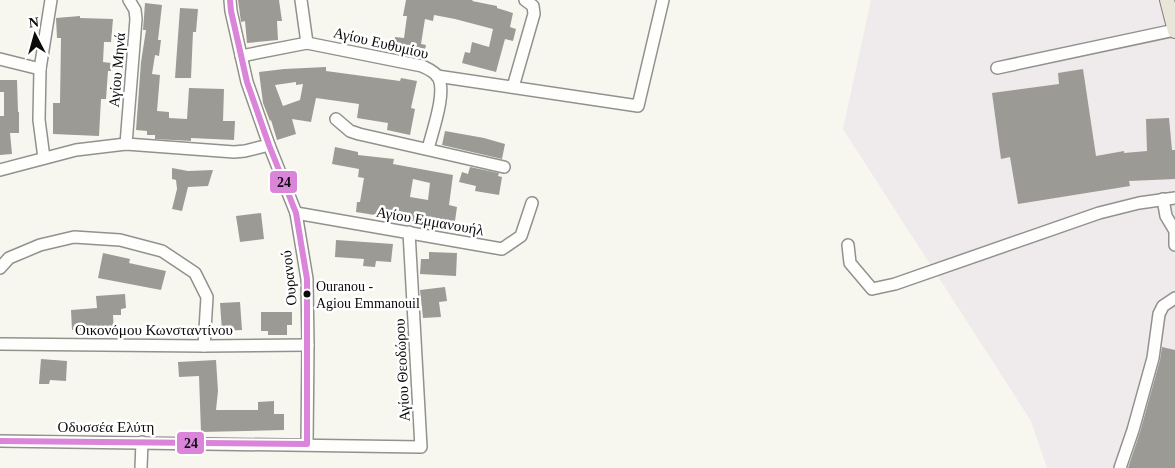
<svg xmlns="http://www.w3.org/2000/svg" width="1175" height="468" viewBox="0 0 1175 468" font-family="Georgia,serif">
<rect width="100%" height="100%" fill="#f8f7ef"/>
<path fill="#efeaec" d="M871,0h304v468h-128l-16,-47 -188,-292z"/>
<g fill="#9b9a95" fill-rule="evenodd">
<path d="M238,0h41l3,21h-5l1,19 -31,3 -2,-22 -4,1z"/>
<path d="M406,0h67l-1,1 25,5v2l16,5 -3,14 6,2 -3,12 -8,-2 -9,33 -34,-9 3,-11 5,1 2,-11 17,5 4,-18 -38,-10 -21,-4 -1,6 -8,-2 -4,25 5,1 -2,10 -31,-5 2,-13 9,1 3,-22h-4z"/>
<path d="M145,3l17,2 -4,35h3l-2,16 -4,-1 -3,19 8,1 -3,36 12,1v6l18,1 2,-31 35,1 -1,32h12l-1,19 -43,-2v3l-36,-2v-4h-8v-4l-11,-1 5,-68 5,-32h-3z"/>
<path d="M180,8l18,1 -2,23h-3l-2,46h-16z"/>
<path d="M80,16v2l33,1 -2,23h-7l-1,20 8,1v8h-3l-2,28h-5l-2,37 -46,-2v-31h7l1,-65h-4l-1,-20z"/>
<path d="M326,67v4l74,10 1,-3 16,3 -6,27 4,1 -5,26 -23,-5 1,-7 -31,-5 2,-14 -43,-6 -5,24 -19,-3 4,15 -19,6 -6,-20 -1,1 -7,-18 -4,-31 25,-3zM296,82v3l7,-1 -3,16 -17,6 -8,-21z"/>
<path d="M1083,69l13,87 28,-5v2l23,-2 -1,-32 23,-1 3,32h3v29l-46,2 1,5 -112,18 -8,-47 -9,2 -9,-66 67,-9 -1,-11z"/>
<path d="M0,80h17l1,32h1v21h-9l2,21 -12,1v-39h4v-24h-4z"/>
<path d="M445,131l39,7 21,6 -3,15 -60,-14z"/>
<path d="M335,147l23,5v3l36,4 -1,5 60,11 -4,30 8,2 -3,21 -98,-16 1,-10h3l4,-24 -6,-1 1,-8 -27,-5zM413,179l17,4 -2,17 -18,-3z"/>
<path d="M470,167l29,6 -1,3 4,1 -3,18 -24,-4 1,-5 -17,-4 3,-10 6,2z"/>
<path d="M172,168l16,3 25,-1 -5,16 -20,1 -6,24 -10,-2 5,-20 -1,-9 -4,-1z"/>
<path d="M261,213l3,26 -24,3 -4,-26z"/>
<path d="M336,240l57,4 -2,18 -15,-1 -1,6 -12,-1 1,-7 -29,-2z"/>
<path d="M429,252l28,1 -1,23 -36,-2 1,-15h8z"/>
<path d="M103,253l27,6 -1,4 37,8 -5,19 -63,-12z"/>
<path d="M445,287l2,14 -8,1 2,15 -18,1 -3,-28z"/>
<path d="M125,294l1,14 -5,1v6h-8l1,17 -15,1v-5l-27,2 -1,-20 26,-2 -1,-12z"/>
<path d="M240,302l2,28 -20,1 -2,-28z"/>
<path d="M261,312h31v13h-5v10h-19v-4h-7z"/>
<path d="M1162,347l13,3v118h-47l12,-36 20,-72z"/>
<path d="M41,359l26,2 -1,20 -16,-1 -1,4h-10z"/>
<path d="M216,360l2,31 -2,19h42v-8l16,-1v13h10v16l-83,2 -2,-56 -20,1 -1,-15z"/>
</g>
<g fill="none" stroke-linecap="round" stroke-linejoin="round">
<g stroke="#92918e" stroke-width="14">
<g id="minor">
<path d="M230,0l1,11 16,71 22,63 27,68 11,66 1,66 -1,99"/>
<path d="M301,0l6,43"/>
<path d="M241,56l66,-13 115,23c6,3 12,5 16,11 9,15 -6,55 -10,72"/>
<path d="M0,59l40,10"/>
<path d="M997,68l178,-38"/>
<path d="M437,76l201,30 25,-106"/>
<path d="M513,87l21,-73 -1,-8 -8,-6"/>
<path d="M336,119l14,12 9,3 145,33"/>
<path d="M126,144l10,-125 -1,-9 -6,-10"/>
<path d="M44,158l-5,-38 1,-51 11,-69"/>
<path d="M0,170l76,-20 50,-6 108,8 11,-1 24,-6"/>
<path d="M1163,199l3,17 9,15v14"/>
<path d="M296,213l206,36 19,-13 11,-33"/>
<path d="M848,245l2,18 22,26 23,-5 204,-71 40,-10 36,-5"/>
<path d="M0,268l9,-10 31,-13 34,-8 46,3 42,11 33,22 12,24 -3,49"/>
<path d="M0,344l204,2 104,-1"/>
<path d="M0,441l421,6 -12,-215"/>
<path d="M141,468l1,-26"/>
<path d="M1120,468l13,-38 20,-72 6,-44 4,-8 12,-8"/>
</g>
</g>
<g stroke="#7f7f7b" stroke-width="16">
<path id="major" d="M1167,0l8,31"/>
</g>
<use href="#minor" stroke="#fefefd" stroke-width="11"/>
<use href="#major" stroke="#e9e6d9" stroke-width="14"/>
<g stroke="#fff" stroke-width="10">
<path id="bus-1" d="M0,441l307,3v-165l-11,-66 -27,-68 -22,-63 -16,-71 -1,-11"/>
</g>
<use href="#bus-1" stroke="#da84da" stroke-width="6"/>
</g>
<circle fill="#0b0b0b" stroke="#fff" stroke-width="2" cx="307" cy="294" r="4.5"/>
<g text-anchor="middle" stroke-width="5" stroke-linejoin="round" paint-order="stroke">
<g font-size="14" fill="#0b0b0b" stroke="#fff" text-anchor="start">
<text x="316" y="291">Ouranou -<tspan x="316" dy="17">Agiou Emmanouil</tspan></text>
</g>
<g font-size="15" fill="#0b0b0b" stroke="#fff">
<text transform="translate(381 43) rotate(13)" y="5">Αγίου Ευθυμίου</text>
<text transform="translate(117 70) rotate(-85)" y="5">Αγίου Μηνά</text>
<text transform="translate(430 221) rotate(10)" y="5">Αγίου Εμμανουήλ</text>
<text transform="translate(289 278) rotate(-96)" y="5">Ουρανού</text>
<text x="154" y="335">Οικονόμου Κωνσταντίνου</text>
<text transform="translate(402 370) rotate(-93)" y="5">Αγίου Θεοδώρου</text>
<text x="106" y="432">Οδυσσέα Ελύτη</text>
</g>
</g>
<g stroke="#fff" stroke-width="2">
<rect x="269" y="170" width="29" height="24" rx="5" fill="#da84da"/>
<rect x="176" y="431" width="29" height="24" rx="5" fill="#da84da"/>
</g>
<g font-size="14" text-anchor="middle" font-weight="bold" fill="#111">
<text x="284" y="187">24</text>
<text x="191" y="448">24</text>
</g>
<g transform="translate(35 35) rotate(354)" stroke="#ffffff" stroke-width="4" paint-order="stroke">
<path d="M0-4L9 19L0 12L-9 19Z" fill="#0b0b0b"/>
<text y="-8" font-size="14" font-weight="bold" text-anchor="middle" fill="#0b0b0b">N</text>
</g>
</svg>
